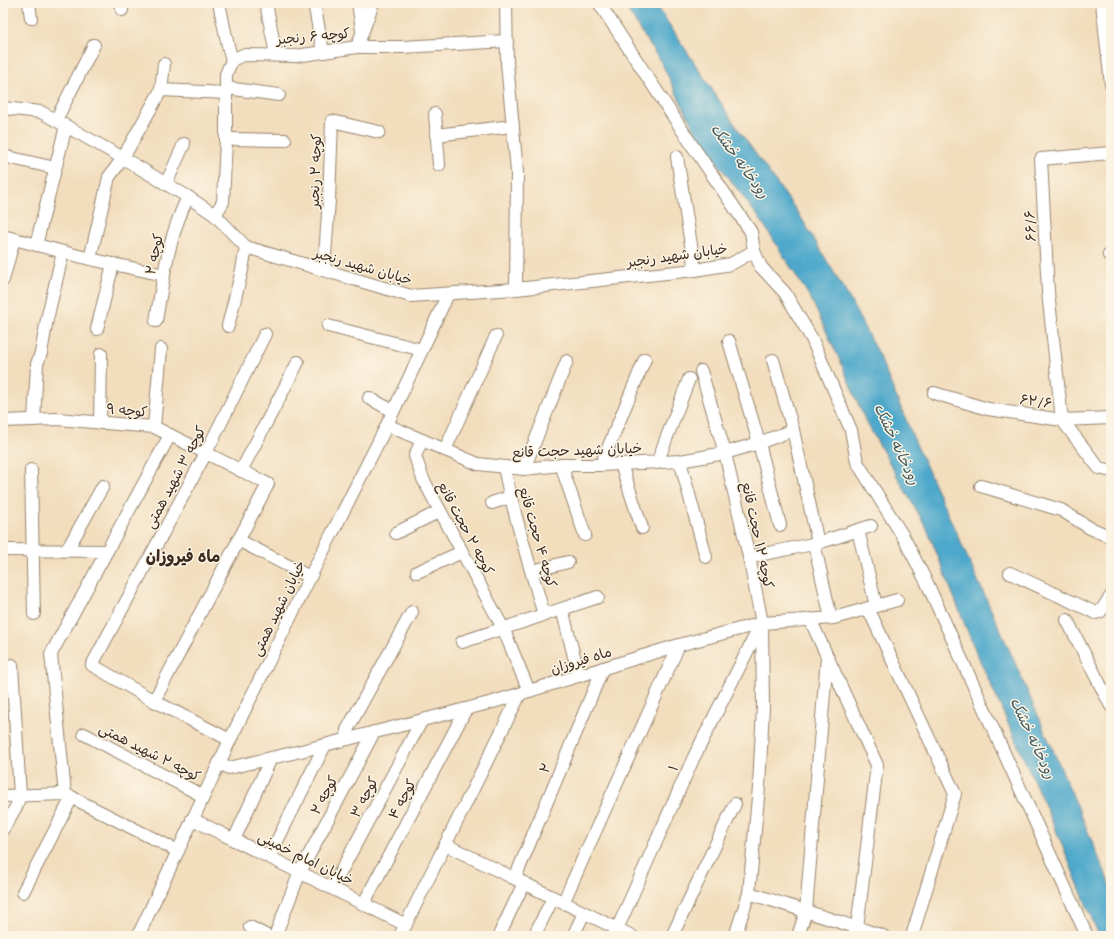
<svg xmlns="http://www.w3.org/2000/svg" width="1114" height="939" viewBox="0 0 1114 939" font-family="Mynerve,'Playpen Sans Arabic',sans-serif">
<rect width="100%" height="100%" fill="#fcf5e5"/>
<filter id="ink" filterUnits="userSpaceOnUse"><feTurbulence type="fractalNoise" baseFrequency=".025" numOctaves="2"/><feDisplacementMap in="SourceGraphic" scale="8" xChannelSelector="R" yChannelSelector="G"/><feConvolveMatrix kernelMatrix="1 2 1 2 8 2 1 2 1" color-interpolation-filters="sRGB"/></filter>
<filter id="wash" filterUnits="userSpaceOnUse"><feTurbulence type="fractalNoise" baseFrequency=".012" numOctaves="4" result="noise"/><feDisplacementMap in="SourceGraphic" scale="16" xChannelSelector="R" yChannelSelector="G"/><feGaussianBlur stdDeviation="0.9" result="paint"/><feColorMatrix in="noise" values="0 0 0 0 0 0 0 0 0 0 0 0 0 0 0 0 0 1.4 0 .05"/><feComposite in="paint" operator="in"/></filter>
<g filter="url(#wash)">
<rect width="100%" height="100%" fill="#f2ddbd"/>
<path fill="#4da8cb" stroke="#446974" d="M623,3h32l85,129 59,82 48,80 33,64 37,88 96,212 67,154 31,75v49h-12l-41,-101 -85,-190 -46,-116 -62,-109 -24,-57 -30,-64 -49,-77 -64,-85 -36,-73z"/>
</g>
<g filter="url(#ink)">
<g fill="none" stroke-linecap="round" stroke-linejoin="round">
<g stroke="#96846e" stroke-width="14">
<g id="minor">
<path d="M29,3l2,15"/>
<path d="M120,3l2,7"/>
<path d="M219,3l9,43 4,14"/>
<path d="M266,3l10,52"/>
<path d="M314,3l9,49"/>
<path d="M358,3l4,27"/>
<path d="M506,3l1,60 10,109 -1,117"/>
<path d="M599,3l93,142 59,87 3,19 7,16 24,26 27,46 39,91 6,32 47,76 23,45 160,353"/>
<path d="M1102,3l9,81"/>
<path d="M357,47l16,-44"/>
<path d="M226,88l53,7"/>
<path d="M161,90l65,3"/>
<path d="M3,108l38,4 82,46 65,39 27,18 31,32 165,49 105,-7 179,-19 36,-6 23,-13"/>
<path d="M435,114l4,51"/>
<path d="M56,120l38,-75"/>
<path d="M436,135l77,-9"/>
<path d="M226,139l59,1"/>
<path d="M1111,153l-70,6 7,133 14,128 49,-2"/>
<path d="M3,156l52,12"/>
<path d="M677,157l18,113"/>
<path d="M166,184l18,-40"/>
<path d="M215,215l8,-13 3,-61v-67l6,-14 11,-5 53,1 61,-9h46l104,-6"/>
<path d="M3,236l87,23 74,16"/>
<path d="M36,245l30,-119"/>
<path d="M1109,255l2,-1"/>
<path d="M90,259l19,-82 14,-19 38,-68 3,-26"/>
<path d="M324,270l5,-70 3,-79 47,11"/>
<path d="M3,280l11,-41"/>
<path d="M156,321c7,-42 13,-87 32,-124"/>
<path d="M228,326l14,-56 4,-23"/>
<path d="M328,326l94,24"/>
<path d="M97,329l16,-65"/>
<path d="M729,341l30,102 21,82"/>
<path d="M773,360l20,70 25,113"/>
<path d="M701,371l24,82 24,104 13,66 1,84 -4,80 -10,106 -14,43"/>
<path d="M934,393l54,16 74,11 37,48 12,3"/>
<path d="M369,398l24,13"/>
<path d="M34,420l3,-56 4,-11 6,-34 16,-67"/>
<path d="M3,421l54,-2 97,8 114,57 -114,217"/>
<path d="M100,423l1,-69"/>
<path d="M387,425l91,39 46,5 37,-4h40l79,-4 45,-8 34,-10 34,-13"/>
<path d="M154,427l7,-78"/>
<path d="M422,440l-7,16 8,23 80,149 26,63"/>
<path d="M445,450l51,-114"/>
<path d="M680,461l26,96"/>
<path d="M657,463l32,-84"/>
<path d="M621,464l21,64"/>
<path d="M561,465l24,70"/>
<path d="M601,465l44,-106"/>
<path d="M504,467c10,50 26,99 40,148"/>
<path d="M524,469l43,-108"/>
<path d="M31,470l3,144"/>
<path d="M241,471l57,-109"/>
<path d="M981,486l80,24 29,18 21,9"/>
<path d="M492,503l18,-6"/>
<path d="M858,530l18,76"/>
<path d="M396,533l44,-22"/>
<path d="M238,540l72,37"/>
<path d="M814,543l17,75"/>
<path d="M3,550l104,1"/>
<path d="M67,550l36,-64"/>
<path d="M749,557l69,-14 53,-17"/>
<path d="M532,571l36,-9"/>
<path d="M417,572l45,-20"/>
<path d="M1010,573l86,40 4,-1 11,-16"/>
<path d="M868,608l87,186 -43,142"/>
<path d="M562,609l17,67"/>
<path d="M810,619l67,146 -20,163 -3,8"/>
<path d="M1067,620l44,86"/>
<path d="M462,642l136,-45"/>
<path d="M84,734l119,62"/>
<path d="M348,739l-1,-9 65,-118"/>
<path d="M230,740l-76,-39 -62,-36 114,-212 59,-119"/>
<path d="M219,763l10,5 72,-17 192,-49 186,-57 83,-22 72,-5 63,-18"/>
<path d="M65,794l-14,-140 119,-219"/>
<path d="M3,796l62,-2 113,57"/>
<path d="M192,819l214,106"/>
<path d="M3,829l13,-22 4,-12 -8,-130"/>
<path d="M234,840l37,-82"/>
<path d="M446,845l186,91"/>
<path d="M269,857l56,-112"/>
<path d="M515,878l88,-210"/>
<path d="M332,888l90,-168"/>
<path d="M23,892l49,-95"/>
<path d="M749,893l134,43"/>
<path d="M364,903l102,-194"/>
<path d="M563,903l116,-258"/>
<path d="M250,927l17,9"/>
<path d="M501,931l23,-48"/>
<path d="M138,936l92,-196 80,-163 77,-152 61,-131"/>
<path d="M275,936l25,-64 74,-140"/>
<path d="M400,936l120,-242"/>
<path d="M534,936l19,-38"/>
<path d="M573,936l11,-23"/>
<path d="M614,936l79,-177 67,-133"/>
<path d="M672,936l63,-132"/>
<path d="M798,936l8,-25 21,-254"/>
</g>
</g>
<use href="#minor" stroke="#fff" stroke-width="12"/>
</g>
</g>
<g text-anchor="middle" stroke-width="3" stroke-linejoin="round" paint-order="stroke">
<g font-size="14" fill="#3b2a1e" stroke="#fcf5e5">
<text transform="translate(313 36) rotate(-5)" y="5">کوچه ۶ رنجبر</text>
<text transform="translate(315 171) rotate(-88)" y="5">کوچه ۲ رنجبر</text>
<text transform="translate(1030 226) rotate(-93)" y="5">۶۶/۶</text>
<text transform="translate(154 254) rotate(-78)" y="5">کوچه ۲</text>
<text transform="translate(677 255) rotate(-8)" y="5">خیابان شهید رنجبر</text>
<text transform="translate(363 266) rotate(16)" y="5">خیابان شهید رنجبر</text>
<text transform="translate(1036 401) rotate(8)" y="5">۶۲/۶</text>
<text transform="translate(127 410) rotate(5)" y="5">کوچه ۹</text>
<text transform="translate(577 450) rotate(-2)" y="5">خیابان شهید حجت قانع</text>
<text transform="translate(175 477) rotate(-62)" y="5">کوچه ۳ شهید همتی</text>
<text transform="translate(466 528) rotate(62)" y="5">کوچه ۲ حجت قانع</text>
<text transform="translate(758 535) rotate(78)" y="5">کوچه ۱۲ حجت قانع</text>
<text transform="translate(538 537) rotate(74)" y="5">کوچه ۴ حجت قانع</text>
<text transform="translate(278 608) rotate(-64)" y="5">خیابان شهید همتی</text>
<text transform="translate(581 660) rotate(-17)" y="5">ماه فیروزان</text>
<text transform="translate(150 752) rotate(27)" y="5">کوچه ۲ شهید همتی</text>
<text transform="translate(545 768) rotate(-67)" y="5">۲</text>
<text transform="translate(673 768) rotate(-66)" y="5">۱</text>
<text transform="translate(324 795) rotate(-62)" y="5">کوچه ۲</text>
<text transform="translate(364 797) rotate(-62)" y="5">کوچه ۳</text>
<text transform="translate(402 799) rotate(-62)" y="5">کوچه ۴</text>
<text transform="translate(306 858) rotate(26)" y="5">خیابان امام خمینی</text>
</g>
<g font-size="15" font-style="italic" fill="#425c63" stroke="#fcf5e5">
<text transform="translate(740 161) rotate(54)" y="5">رودخانه خشک</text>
<text transform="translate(897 444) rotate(65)" y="5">رودخانه خشک</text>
<text transform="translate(1033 738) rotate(65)" y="5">رودخانه خشک</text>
</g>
<g font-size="16" font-weight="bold" fill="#3b2a1e" stroke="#fcf5e5">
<text x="183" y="562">ماه فیروزان</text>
</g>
</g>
<rect width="1114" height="939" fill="none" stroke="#fcf5e5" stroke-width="16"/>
</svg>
